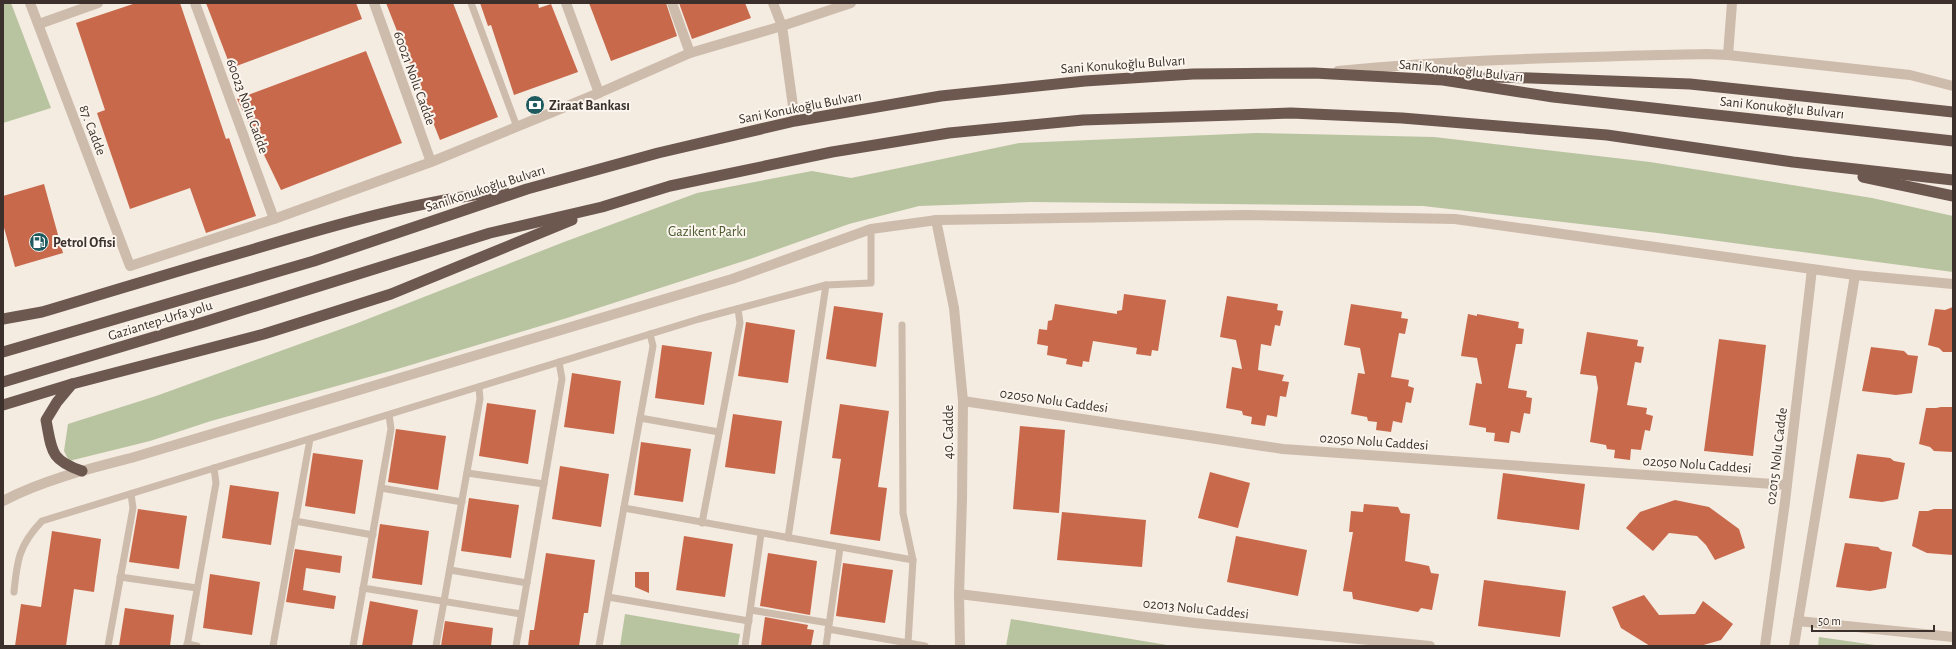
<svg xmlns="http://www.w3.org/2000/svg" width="1956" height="649" viewBox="0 0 1956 649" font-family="'Alegreya Sans',sans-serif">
<rect width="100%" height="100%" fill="#f4ebe1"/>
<g fill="#b8c4a0">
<path d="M3,3h8l40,105 -48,15z"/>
<path d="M1256,133l178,4 216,25 222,36 81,18v56l-295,-39 -235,-27 -392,-4 -112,4 -70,18 -96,34 -186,60 -173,52 -183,51 -61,20 -81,20 -5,-10 4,-27 88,-28 199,-72 209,-82 133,-49 115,-22 39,7 168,-35z"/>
<path d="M625,614l115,20 -2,12h-118z"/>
<path d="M1011,619l162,27h-167z"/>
<path d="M1819,637l63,9h-64z"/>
</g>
<g fill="#c8694b">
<path d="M136,3h44l46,136 3,-1 27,78 -50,17 -16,-45 -60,21 -33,-96 8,-3 -29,-87z"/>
<path d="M206,3h150l6,16 -131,49z"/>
<path d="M386,3h67l45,114 -58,23z"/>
<path d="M480,3h58l1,5 12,-4 27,68 -64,23 -23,-70 -3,1z"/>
<path d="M589,3h77l11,33 -66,25z"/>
<path d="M679,3h66l6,15 -59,21z"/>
<path d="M366,51l36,92 -121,47 -44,-91z"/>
<path d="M44,184l19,69 -48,14 -12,-43v-28z"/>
<path d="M1124,294l42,6 -8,51 -6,-1 -1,6 -15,-2 1,-6 -44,-7 -4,21 -6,-1 -1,6 -16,-3 1,-5 -20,-4 1,-9 -11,-2 2,-15 8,1 1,-9 4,-1 3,-16 62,10v-3l5,-1z"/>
<path d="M1227,296l51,8 -1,6 6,1 -3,15 -5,-1 -4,21 -10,-2 -3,26 26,5 -2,6 7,1 -3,15 -6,-1 -3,21 -10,-2 -2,11 -14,-2 1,-7 -9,-2 -1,-4 -16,-3 6,-41 10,2 -6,-29 -16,-3z"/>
<path d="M1351,304l51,8 -1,6 7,1 -3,15 -6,-1 -8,44 18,3 -1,6 6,2 -3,15 -5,-1 -4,21 -9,-2 -2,11 -15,-2 1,-8 -9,-1 -1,-4 -16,-3 7,-41 7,1 -5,-26 -16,-3z"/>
<path d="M834,306l49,7 -7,54 -50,-8z"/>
<path d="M1953,307v45h-10l-4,-4 -11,-3 7,-36 10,1z"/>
<path d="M1468,314l9,2v-2l42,8 -1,6 6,1 -2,15h-6l-8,44 19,3 -1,6 6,1 -2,16 -6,-1 -4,20 -9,-2 -2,12 -15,-2 1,-8 -9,-1v-4l-17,-3 7,-42 6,1 -5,-26 -16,-2z"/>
<path d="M746,322l49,8 -7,53 -50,-7z"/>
<path d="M1587,332l51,8 -1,6 7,1 -3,16 -6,-1 -8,43 20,3 -1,6 7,2 -3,15 -5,-1 -4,20 -10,-1 -1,11 -16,-2 1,-8 -8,-1 -1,-4 -16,-3 8,-54 -2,-12 -16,-2z"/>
<path d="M1719,339l47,6 -13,111 -49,-5z"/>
<path d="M662,345l50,7 -8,53 -49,-7z"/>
<path d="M1871,347l33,4 4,4 10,1 -6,37 -16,2 -34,-4z"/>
<path d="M572,373l49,8 -7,53 -50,-7z"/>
<path d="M487,403l49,7 -8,54 -49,-8z"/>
<path d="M840,404l49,7 -11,76 9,1 -7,53 -50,-7 11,-75 -9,-1z"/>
<path d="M1941,407h12v45l-19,-1 -4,-4 -11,-3 7,-36h10z"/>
<path d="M733,414l49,7 -7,53 -50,-7z"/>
<path d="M1020,426l45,4 -6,83 -46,-4z"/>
<path d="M396,429l50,7 -8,54 -50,-8z"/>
<path d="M641,442l50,7 -8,53 -49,-7z"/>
<path d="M313,453l50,7 -8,54 -50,-8z"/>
<path d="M1857,454l33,4 4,3 11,2 -7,36 -16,3 -33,-4z"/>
<path d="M560,466l49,8 -8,53 -49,-8z"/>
<path d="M1210,472l40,11 -12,45 -40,-10z"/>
<path d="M1503,473l82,11 -6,46 -82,-11z"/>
<path d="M230,485l49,7 -8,53 -49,-7z"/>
<path d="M469,498l50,7 -8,53 -50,-7z"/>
<path d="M1675,500l34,7 30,22 6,19 -30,12 -9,-15 -9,-9 -28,-3 -16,18 -27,-23 14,-16z"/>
<path d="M1364,504l34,3 3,6 9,1 -5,47 24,5 2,7 8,1 -7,36 -11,-2 -3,4 -65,-13 -1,-7 -9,-1 10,-59h-4l2,-21 12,1z"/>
<path d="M138,509l49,7 -8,53 -50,-7z"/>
<path d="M1934,509h19v46l-26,-2 -15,-7 7,-35h9z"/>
<path d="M1062,512l84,8 -4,47 -85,-7z"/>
<path d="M380,524l49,7 -7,54 -50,-7z"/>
<path d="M52,531l49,8 -7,53 -20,-3 -8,57h-51l6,-42 20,3z"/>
<path d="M684,536l49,8 -8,53 -49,-7z"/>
<path d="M1236,536l71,14 -9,46 -71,-14z"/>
<path d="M1845,543l33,4 3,3 11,2 -6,36 -16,3 -34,-4z"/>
<path d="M295,549l47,7 -2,17 -34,-5 -3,22 33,6 -2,13 -48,-7z"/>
<path d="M546,553l49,7 -7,53h-4l-5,33h-51l2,-16h4z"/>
<path d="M768,553l49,8 -7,54 -50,-9z"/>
<path d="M843,563l50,7 -8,53 -49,-7z"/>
<path d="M635,572h14v21l-14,-6z"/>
<path d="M210,574l50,8 -8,53 -49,-7z"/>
<path d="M1484,580l82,11 -6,46 -82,-11z"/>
<path d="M1644,595l15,20 36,-1 8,-13 30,23 -12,16 -21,6h-50l-29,-18 -9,-21z"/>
<path d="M370,601l48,9 -6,36h-50z"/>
<path d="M125,608l49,7 -4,31h-51z"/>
<path d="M765,617l43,8 -1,4 7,1 -3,16h-50z"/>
<path d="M445,621l48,7 -2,18h-50z"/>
</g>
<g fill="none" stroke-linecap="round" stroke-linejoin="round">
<g stroke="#cdbbac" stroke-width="7">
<path d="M471,3l46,124"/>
<path d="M902,325l1,188 10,47 -5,83"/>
<path d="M640,418l79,14"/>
<path d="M467,473l77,11"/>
<path d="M381,488l81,14"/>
<path d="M624,508l289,52"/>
<path d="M295,521l78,14"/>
<path d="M702,523l38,-200 -2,-14"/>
<path d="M788,538l38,-253"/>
<path d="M450,570l77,13"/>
<path d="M120,577l77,11"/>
<path d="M363,588l158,26"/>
<path d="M14,592c3,-32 5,-47 28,-71l657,-202 127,-34 45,-2v-54"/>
<path d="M608,597l141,24"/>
<path d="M751,610l78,13"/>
<path d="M828,629l97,17"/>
<path d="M187,644l10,2"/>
<path d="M108,646l25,-138 -2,-14"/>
<path d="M187,646l29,-163 -2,-15"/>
<path d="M273,646l37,-207"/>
<path d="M353,646l38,-217 -2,-14"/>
<path d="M436,646l44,-247 -1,-12"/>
<path d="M516,646l46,-267 -3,-17"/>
<path d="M599,646l54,-300 -3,-12"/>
<path d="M745,646l16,-112"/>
<path d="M826,646l14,-98"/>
</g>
<g stroke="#cdbbac" stroke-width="10">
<path d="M30,3l100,263 144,-47 157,-57 168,-69 91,-40 92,-27 69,-23"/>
<path d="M195,3l79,216"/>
<path d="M374,3l57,159"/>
<path d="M566,3l33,90"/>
<path d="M672,3l18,50"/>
<path d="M773,3l9,23 13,95"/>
<path d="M39,24l59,-21"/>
<path d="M1728,55l4,-52"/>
<path d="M1338,71c123,-12 245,-14 368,-17l22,1 182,20 43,11"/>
<path d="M963,401l320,48 504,36"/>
<path d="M959,594l236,29 235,23"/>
<path d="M1798,621l155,16"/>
</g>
<g stroke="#cdbbac" stroke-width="10">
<path d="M936,220l18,88 9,93 -1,98 -3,95 1,52"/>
<path d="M3,501c40,-21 85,-32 128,-43l601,-179 139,-50 66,-9 308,-5 210,4 400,56 98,9"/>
<path d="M1765,646l20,-144 27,-233"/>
<path d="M1794,646l61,-371"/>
</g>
<g stroke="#6c584f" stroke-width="11">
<path d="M1467,79l35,-2 188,7 263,28"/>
<path d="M1863,177l90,19"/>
<path d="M3,319l39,-7c70,-21 139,-42 209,-62 83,-25 167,-49 253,-59"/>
<path d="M3,352l311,-91 213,-72 131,-36 137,-32 146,-25 144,-15 108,-7 121,-1 129,7 110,17 400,44"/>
<path d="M3,382l201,-60 286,-89 112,-26 68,-21 162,-34 117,-19 134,-13 208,-7 111,5 205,17 186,27 160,18"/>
<path d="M72,384l-15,18 -11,18c6,31 4,40 36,51"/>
<path d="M3,405l69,-21 192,-50 127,-40 181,-74"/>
</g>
</g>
<defs>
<g id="bank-disc" transform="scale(1)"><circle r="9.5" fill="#1f5a5e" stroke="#fbf5ee"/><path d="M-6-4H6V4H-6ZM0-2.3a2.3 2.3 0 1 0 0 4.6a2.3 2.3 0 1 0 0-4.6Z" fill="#fff"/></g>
<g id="fuel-disc" transform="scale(1)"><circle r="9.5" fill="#1f5a5e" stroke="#fbf5ee"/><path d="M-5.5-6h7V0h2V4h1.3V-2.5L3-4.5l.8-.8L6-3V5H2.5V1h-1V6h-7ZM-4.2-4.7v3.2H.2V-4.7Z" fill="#fff"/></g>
</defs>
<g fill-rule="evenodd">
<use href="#bank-disc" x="535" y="105"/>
<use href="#fuel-disc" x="39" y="242"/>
</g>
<g text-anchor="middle" stroke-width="4" stroke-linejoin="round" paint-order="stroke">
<g font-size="14" fill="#3b302b" stroke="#fbf5ee">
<text transform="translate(1123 64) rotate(-4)" y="5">Sani Konukoğlu Bulvarı</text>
<text transform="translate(1461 70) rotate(6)" y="5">Sani Konukoğlu Bulvarı</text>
<text transform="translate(415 78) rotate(70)" y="5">60021 Nolu Cadde</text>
<text transform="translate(248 106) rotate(70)" y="5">60023 Nolu Cadde</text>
<text transform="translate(800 107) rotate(-11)" y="5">Sani Konukoğlu Bulvarı</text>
<text transform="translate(1782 107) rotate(6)" y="5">Sani Konukoğlu Bulvarı</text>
<text transform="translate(93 130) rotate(69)" y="5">87. Cadde</text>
<text transform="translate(485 188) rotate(-18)" y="5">Sani Konukoğlu Bulvarı</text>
<text transform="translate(160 320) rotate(-17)" y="5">Gaziantep-Urfa yolu</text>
<text transform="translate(1054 400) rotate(8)" y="5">02050 Nolu Caddesi</text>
<text transform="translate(948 432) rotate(-90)" y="5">40. Cadde</text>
<text transform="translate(1374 441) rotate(4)" y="5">02050 Nolu Caddesi</text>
<text transform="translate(1776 456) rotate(-83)" y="5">02015 Nolu Cadde</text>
<text transform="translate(1697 464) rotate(4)" y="5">02050 Nolu Caddesi</text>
<text transform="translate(1196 608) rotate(6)" y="5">02013 Nolu Caddesi</text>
</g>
<g font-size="14" font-weight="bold" fill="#3b302b" stroke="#fbf5ee" text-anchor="start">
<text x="549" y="110">Ziraat Bankası</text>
<text x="53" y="247">Petrol Ofisi</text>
</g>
<g font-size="14" fill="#4a5a2e" stroke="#fbf5ee">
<text x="707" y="236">Gazikent Parkı</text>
</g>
</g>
<rect width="1956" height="649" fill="none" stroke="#3b302b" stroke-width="8"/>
<path d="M1812 625v6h122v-6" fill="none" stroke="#3b302b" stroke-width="2"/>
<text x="1818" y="625" font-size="12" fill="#3b302b" stroke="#fbf5ee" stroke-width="3" paint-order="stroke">50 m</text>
</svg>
